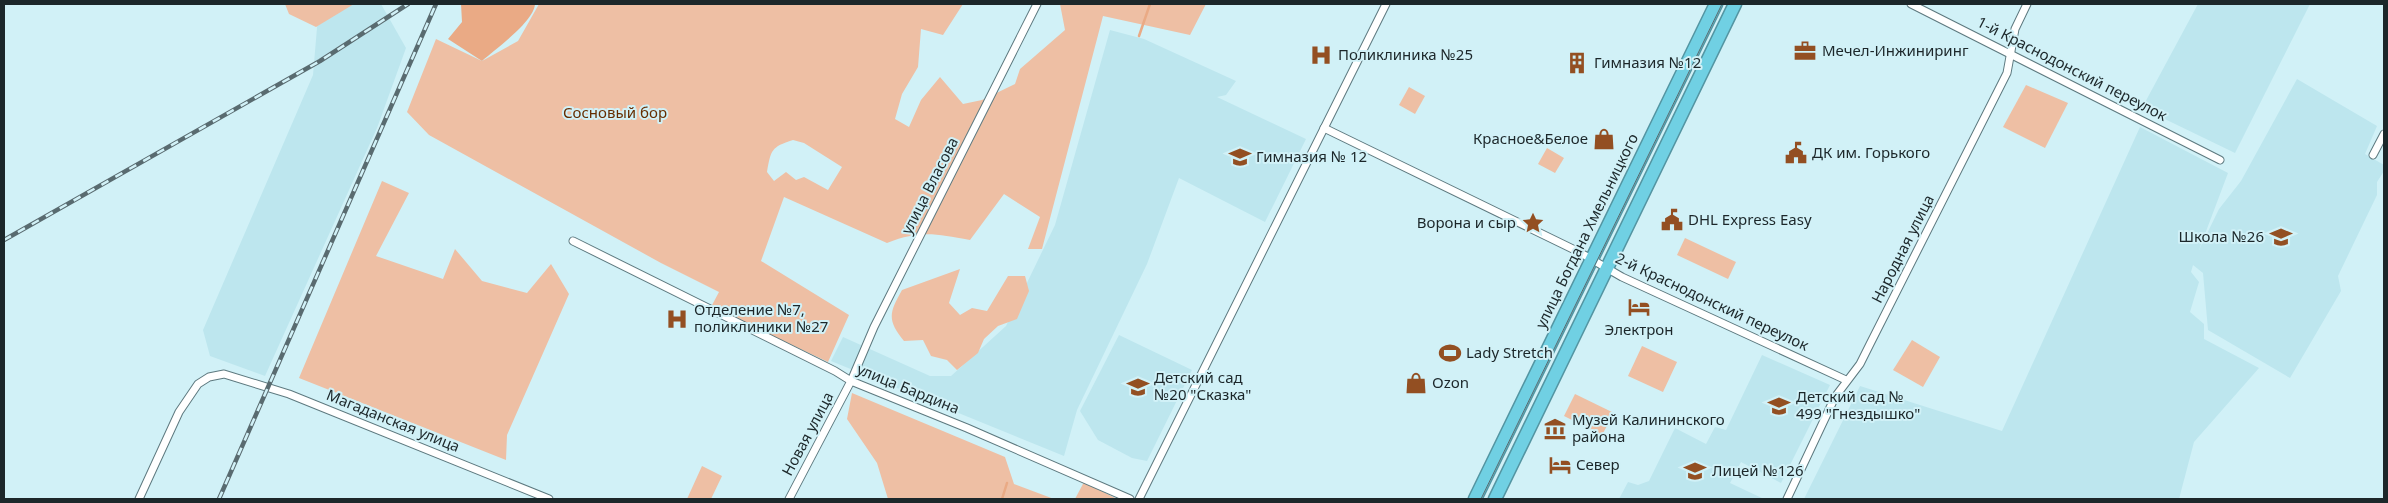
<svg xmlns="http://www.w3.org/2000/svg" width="2388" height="503" viewBox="0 0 2388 503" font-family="'Noto Sans',sans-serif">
<rect width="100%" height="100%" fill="#d1f1f7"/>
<g fill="#bde6ee">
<path d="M347,4h34l25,44 -29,80 -112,248 -55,-20 -7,-26 110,-255 5,-59z"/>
<path d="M2198,4h112l-75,149 -93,-45z"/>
<path d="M1110,30l34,9 92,42 -10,14 -9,2 89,42 -41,83 -86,-44 -32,86 -70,146 -13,46 -233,-95 12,-24 87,39h21l55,-50 49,-101z"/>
<path d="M2297,79l80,47 -12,28 19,11v6l-7,11v13l-39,81 3,15 -51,87 -82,-48 -5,-57 -10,-8 -2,7 8,10 -9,30 14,12v15l55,29 -65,74 -15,57h-375l56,-113 142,45 138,-304 88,46 -29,77 20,-41 22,-28z"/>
<path d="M1119,335l73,35 -45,91 -15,-3 -34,-18 -18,-29z"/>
<path d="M1762,355l68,30 -49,98 -40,-21 -11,21 34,16h-145l9,-17 10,3 11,-4 26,-53 31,16 9,-17 11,3z"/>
</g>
<g fill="#eebfa4" fill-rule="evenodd">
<path d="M285,4h69l-38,23 -27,-13z"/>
<path d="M539,4h424l-20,31 -22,-6 -3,38 -16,27 -7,25 14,8 12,-27 19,-23 23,27 19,-4 33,-16 5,-15 45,-39 -5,-26h146l-16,31 -87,-19 -61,233h-14l12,-32 -36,-23 -34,46c-35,-6 -49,-10 -83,3l-103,-46 -23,64 88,54 -21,47 -117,-55 8,-15 -58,-29 -232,-128 -22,-23 29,-73 46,22 36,-20zM793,140l11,3 38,24 -14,23 -24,-13 -8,3 -10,-8 -12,9 -7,-9c4,-22 4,-25 26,-32z"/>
<path d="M2026,85l42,18 -23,45 -42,-21z"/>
<path d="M1409,87l16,9 -10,18 -16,-9z"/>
<path d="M1547,148l17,10 -9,15 -17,-9z"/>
<path d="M382,181l27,12 -33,63 67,23 12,-30 27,32 45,12 24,-29 18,30 -62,141 -1,25 -207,-82z"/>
<path d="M1685,238l51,24 -8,17 -51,-24z"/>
<path d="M960,269l-11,34 11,12 12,-7 15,3 21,-35h17l4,15 -12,28 -19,7 -14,13 -6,14 -21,17 -10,-10 -16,-4 -8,-16 -19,1c-17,-21 -15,-28 -2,-51z"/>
<path d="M1912,340l28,17 -17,30 -30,-17z"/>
<path d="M1642,346l35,16 -14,30 -35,-16z"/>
<path d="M852,393l153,64 9,27 40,15h-166l-11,-36 -30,-44z"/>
<path d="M1575,394l39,19 -12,22 -38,-19z"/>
<path d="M702,466l20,10 -11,23h-24z"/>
<path d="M1084,482l33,17h-42z"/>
</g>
<path fill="#eaaa85" d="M461,4h74c-1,18 -40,45 -53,57l-34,-22 14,-17z"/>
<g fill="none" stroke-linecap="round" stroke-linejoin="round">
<g stroke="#eaaa85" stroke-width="2.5">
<path d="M1139,36l11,-32"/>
<path d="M1002,499l5,-16"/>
</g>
<g stroke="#5d797f" stroke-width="9">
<g id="street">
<path d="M1911,4l309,156"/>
<path d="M1324,128l255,124 43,25 224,103"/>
<path d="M2373,155l11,-21"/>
<path d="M573,241l262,130 16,10 116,47 163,71"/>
<path d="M139,499l40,-87 19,-28 11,-7 15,-3 65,20 260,105"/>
<path d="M789,499l62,-118 23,-54 163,-323"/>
<path d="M1139,499l247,-495"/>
<path d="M1787,499l48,-102 25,-33 10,-20 137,-271 8,-44 12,-25"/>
</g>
</g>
<g stroke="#5395a2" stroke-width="15">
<g id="highway">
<path d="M1475,499l241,-495"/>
<path d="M1495,499l240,-495"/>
</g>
</g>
<use href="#street" stroke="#fff" stroke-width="7"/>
<use href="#highway" stroke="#70d0e3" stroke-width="12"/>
<path stroke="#596b70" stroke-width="1" d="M1481,499l241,-495"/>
<g stroke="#596b70" stroke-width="4.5">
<g id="rail">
<path d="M4,240l316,-179 88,-57"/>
<path d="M219,499l217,-495"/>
</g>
</g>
<use href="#rail" stroke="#d1f1f7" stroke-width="2.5" stroke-dasharray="8" stroke-linecap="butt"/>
</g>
<defs>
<g id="office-bare" transform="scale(1.725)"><path d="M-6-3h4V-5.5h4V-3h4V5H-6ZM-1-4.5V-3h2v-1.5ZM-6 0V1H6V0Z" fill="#934f22" stroke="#d1f1f7" stroke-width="2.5" paint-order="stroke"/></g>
<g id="hospital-bare" transform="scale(1.725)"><path d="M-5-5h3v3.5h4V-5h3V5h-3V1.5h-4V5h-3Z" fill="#934f22" stroke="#d1f1f7" stroke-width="2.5" paint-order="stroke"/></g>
<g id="building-bare" transform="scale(1.725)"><path d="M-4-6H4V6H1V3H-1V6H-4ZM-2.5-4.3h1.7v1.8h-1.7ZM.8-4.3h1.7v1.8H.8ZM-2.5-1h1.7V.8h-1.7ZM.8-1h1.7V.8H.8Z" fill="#934f22" stroke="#d1f1f7" stroke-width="2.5" paint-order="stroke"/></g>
<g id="shop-bare" transform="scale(1.725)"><path d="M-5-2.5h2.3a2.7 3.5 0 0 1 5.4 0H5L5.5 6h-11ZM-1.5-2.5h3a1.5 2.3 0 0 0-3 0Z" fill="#934f22" stroke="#d1f1f7" stroke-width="2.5" paint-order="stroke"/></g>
<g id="civic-bare" transform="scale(1.725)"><path d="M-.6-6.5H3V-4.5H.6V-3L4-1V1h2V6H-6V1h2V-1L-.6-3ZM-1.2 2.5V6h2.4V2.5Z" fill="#934f22" stroke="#d1f1f7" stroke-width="2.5" paint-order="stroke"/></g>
<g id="school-bare" transform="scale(1.725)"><path d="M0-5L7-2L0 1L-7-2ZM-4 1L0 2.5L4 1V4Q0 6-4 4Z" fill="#934f22" stroke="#d1f1f7" stroke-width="2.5" paint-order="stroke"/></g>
<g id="sight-bare" transform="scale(1.725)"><path d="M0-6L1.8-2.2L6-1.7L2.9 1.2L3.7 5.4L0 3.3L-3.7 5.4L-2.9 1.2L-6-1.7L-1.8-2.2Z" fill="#934f22" stroke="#d1f1f7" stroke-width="2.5" paint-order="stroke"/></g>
<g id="hotel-bare" transform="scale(1.725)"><path d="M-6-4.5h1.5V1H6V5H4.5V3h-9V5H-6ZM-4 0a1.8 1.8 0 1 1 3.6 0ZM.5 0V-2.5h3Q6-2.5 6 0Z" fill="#934f22" stroke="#d1f1f7" stroke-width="2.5" paint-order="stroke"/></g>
<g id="stadium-bare" transform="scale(1.725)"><path d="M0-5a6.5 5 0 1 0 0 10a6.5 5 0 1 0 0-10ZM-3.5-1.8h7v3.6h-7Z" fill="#934f22" stroke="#d1f1f7" stroke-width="2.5" paint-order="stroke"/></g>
<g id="museum-bare" transform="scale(1.725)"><path d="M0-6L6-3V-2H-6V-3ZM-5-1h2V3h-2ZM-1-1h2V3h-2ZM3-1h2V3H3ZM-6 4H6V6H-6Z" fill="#934f22" stroke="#d1f1f7" stroke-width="2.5" paint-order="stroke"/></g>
</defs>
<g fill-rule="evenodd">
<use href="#office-bare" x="1805" y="51"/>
<use href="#hospital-bare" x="1321" y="55"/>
<use href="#building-bare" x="1577" y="63"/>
<use href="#shop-bare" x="1604" y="139"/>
<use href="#civic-bare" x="1796" y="153"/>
<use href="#school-bare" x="1240" y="157"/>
<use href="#civic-bare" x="1672" y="220"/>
<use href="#sight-bare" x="1533" y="223"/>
<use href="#school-bare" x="2281" y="237"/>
<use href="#hotel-bare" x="1639" y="307"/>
<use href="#hospital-bare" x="677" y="319"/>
<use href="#stadium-bare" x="1450" y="353"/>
<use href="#shop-bare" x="1416" y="383"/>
<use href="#school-bare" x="1138" y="387"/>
<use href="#school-bare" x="1779" y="406"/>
<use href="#museum-bare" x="1555" y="429"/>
<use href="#hotel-bare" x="1560" y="465"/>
<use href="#school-bare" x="1695" y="471"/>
</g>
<g text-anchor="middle" stroke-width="4" stroke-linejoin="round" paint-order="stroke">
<g font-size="15" fill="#1c272a" stroke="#d1f1f7" text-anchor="start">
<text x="1822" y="56">Мечел-Инжиниринг</text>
<text x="1338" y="60">Поликлиника №25</text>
<text x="1594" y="68">Гимназия №12</text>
<text x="1588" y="144" text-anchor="end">Красное&amp;Белое</text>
<text x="1812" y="158">ДК им. Горького</text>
<text x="1256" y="162">Гимназия № 12</text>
<text x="1688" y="225">DHL Express Easy</text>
<text x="1516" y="228" text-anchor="end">Ворона и сыр</text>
<text x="2264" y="242" text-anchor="end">Школа №26</text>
<text x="694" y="315">Отделение №7,<tspan x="694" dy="17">поликлиники №27</tspan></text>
<text x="1639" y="335" text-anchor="middle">Электрон</text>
<text x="1466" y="358">Lady Stretch</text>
<text x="1154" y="383">Детский сад<tspan x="1154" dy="17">№20 "Сказка"</tspan></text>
<text x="1432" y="388">Ozon</text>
<text x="1796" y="402">Детский сад №<tspan x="1796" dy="17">499 "Гнездышко"</tspan></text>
<text x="1572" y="425">Музей Калининского<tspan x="1572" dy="17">района</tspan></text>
<text x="1576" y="470">Север</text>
<text x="1712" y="476">Лицей №126</text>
</g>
<g font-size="15" fill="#1c272a" stroke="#d1f1f7">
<text transform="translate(2072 69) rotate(27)" y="5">1-й Краснодонский переулок</text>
<text transform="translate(930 186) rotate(-63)" y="5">улица Власова</text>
<text transform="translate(1587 231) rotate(-64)" y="5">улица Богдана Хмельницкого</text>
<text transform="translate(1903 249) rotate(-63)" y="5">Народная улица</text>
<text transform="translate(1712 302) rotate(25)" y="5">2-й Краснодонский переулок</text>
<text transform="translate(908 389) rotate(22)" y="5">улица Бардина</text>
<text transform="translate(393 421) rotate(22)" y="5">Магаданская улица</text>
<text transform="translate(808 434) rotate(-62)" y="5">Новая улица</text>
</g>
<g font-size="15" fill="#662d00" stroke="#d1f1f7">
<text x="615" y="118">Сосновый бор</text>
</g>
</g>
<rect width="2388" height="503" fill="none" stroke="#1c272a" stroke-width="10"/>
</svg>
